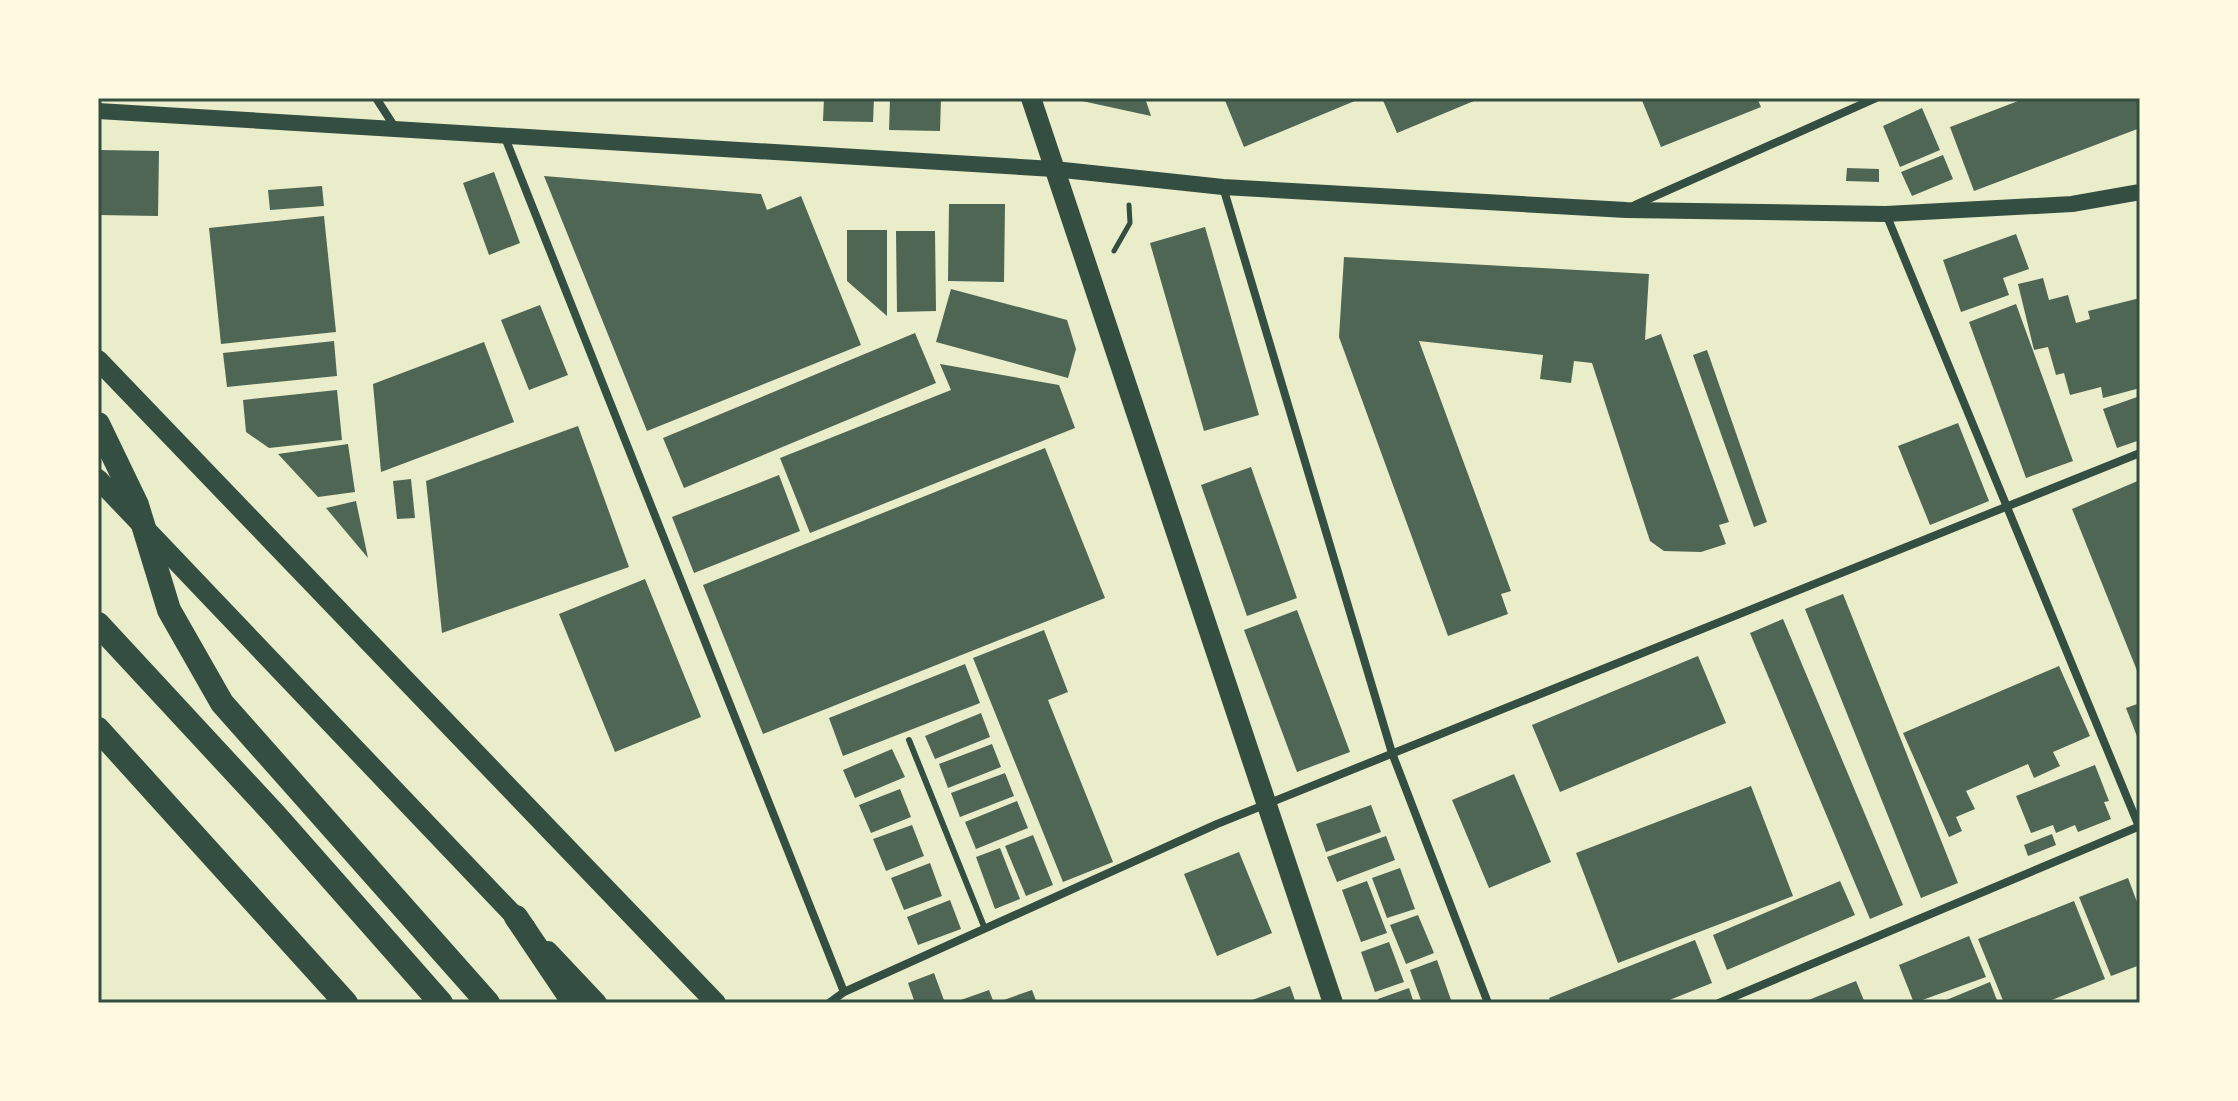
<svg xmlns="http://www.w3.org/2000/svg" width="2238" height="1101" viewBox="0 0 2238 1101" font-family="Mulish,sans-serif">
<rect width="100%" height="100%" fill="#e9edc9"/>
<g fill="#4f6655">
<path d="M824,98h50l-1,24 -50,-1z"/>
<path d="M890,98h51l-1,33 -51,-1z"/>
<path d="M1081,98h64l6,18 -69,-15z"/>
<path d="M1224,98h138l-118,49z"/>
<path d="M1382,98h99l-84,35z"/>
<path d="M1641,98h116l4,9 -100,40z"/>
<path d="M2026,98h114v30l-166,63 -24,-64z"/>
<path d="M1922,108l18,42 -40,17 -17,-41z"/>
<path d="M98,150l61,1 -1,65 -60,-1z"/>
<path d="M1943,155l10,24 -41,17 -11,-24z"/>
<path d="M1847,168l32,1v13l-33,-1z"/>
<path d="M494,172l26,71 -31,12 -26,-72z"/>
<path d="M544,176l217,18 6,16 34,-14 60,149 -214,86z"/>
<path d="M322,186l2,20 -54,4 -2,-20z"/>
<path d="M949,204h56l-1,78 -56,-1z"/>
<path d="M324,216l12,116 -115,12 -12,-116z"/>
<path d="M1205,227l54,188 -55,16 -54,-188z"/>
<path d="M847,230h40v86l-40,-35z"/>
<path d="M896,231h39l1,80 -39,1z"/>
<path d="M2016,234l13,35 -26,9 6,17 -48,17 -18,-52z"/>
<path d="M1344,257l305,17 -4,66 16,-6 68,188 -10,3 7,19 -25,8 -37,-1 -14,-10 -58,-178 -18,-2 -3,22 -31,-4 3,-24 -124,-14 92,250 -10,3 7,20 -60,22 -109,-299z"/>
<path d="M2043,278l6,22 19,-5 8,28 14,-4 -2,-8 52,-13v90l-37,10 -2,-11 -31,8 -6,-22 -8,2 -8,-28 -14,3 -16,-66z"/>
<path d="M951,289l116,31 9,29 -8,29 -132,-36z"/>
<path d="M2016,304l57,157 -47,17 -57,-156z"/>
<path d="M540,305l28,70 -39,15 -28,-70z"/>
<path d="M915,333l21,50 -252,105 -21,-50z"/>
<path d="M334,341l3,35 -110,11 -4,-34z"/>
<path d="M484,342l30,80 -133,50 -8,-88z"/>
<path d="M1707,350l60,172 -13,5 -61,-172z"/>
<path d="M940,364l119,21 16,43 -265,105 -30,-75 171,-68z"/>
<path d="M337,390l5,50 -73,8 -23,-16 -3,-32z"/>
<path d="M2140,396v44l-23,8 -14,-39z"/>
<path d="M1958,423l31,78 -59,24 -32,-79z"/>
<path d="M578,426l51,141 -187,66 -16,-152z"/>
<path d="M348,444l7,48 -37,5 -40,-43z"/>
<path d="M1045,448l60,150 -342,136 -60,-149z"/>
<path d="M1251,467l46,131 -50,18 -46,-131z"/>
<path d="M779,475l21,56 -106,42 -22,-56z"/>
<path d="M411,479l4,39 -18,1 -4,-38z"/>
<path d="M2140,480v198l-68,-169z"/>
<path d="M356,501l12,57 -42,-50z"/>
<path d="M645,579l56,138 -86,35 -56,-138z"/>
<path d="M1843,594l115,289 -37,15 -116,-289z"/>
<path d="M1297,610l53,142 -53,20 -53,-142z"/>
<path d="M1783,619l120,286 -33,14 -120,-286z"/>
<path d="M1044,630l24,62 -20,8 65,162 -50,20 -90,-224z"/>
<path d="M1698,656l28,67 -166,69 -28,-67z"/>
<path d="M965,664l15,39 -137,53 -14,-38z"/>
<path d="M2059,666l31,70 -37,16 7,14 -26,12 -6,-14 -62,27 9,18 -19,8 6,14 -13,6 -46,-104z"/>
<path d="M2140,703v41l-14,-36z"/>
<path d="M981,713l9,24 -55,22 -10,-23z"/>
<path d="M992,744l9,23 -53,21 -9,-24z"/>
<path d="M892,749l13,28 -50,21 -12,-28z"/>
<path d="M2095,765l14,36 -5,1 7,17 -33,13 -3,-7 -19,8 -3,-8 -22,8 -15,-37z"/>
<path d="M1005,773l9,23 -54,21 -9,-24z"/>
<path d="M1514,774l37,88 -62,26 -37,-88z"/>
<path d="M1751,786l42,110 -175,67 -42,-110z"/>
<path d="M900,789l11,28 -40,16 -12,-28z"/>
<path d="M1017,801l11,27 -52,21 -11,-27z"/>
<path d="M1371,805l10,27 -55,20 -10,-28z"/>
<path d="M912,825l12,31 -38,15 -13,-32z"/>
<path d="M2052,834l4,11 -28,11 -4,-11z"/>
<path d="M1033,835l20,50 -27,11 -21,-50z"/>
<path d="M1386,836l9,24 -58,22 -10,-25z"/>
<path d="M1000,848l20,51 -25,10 -19,-52z"/>
<path d="M1239,852l33,81 -55,23 -33,-82z"/>
<path d="M930,863l12,33 -38,14 -13,-32z"/>
<path d="M1400,868l15,41 -28,9 -15,-40z"/>
<path d="M2128,878l12,32v55l-29,11 -32,-79z"/>
<path d="M1367,881l20,52 -26,9 -19,-52z"/>
<path d="M1840,881l15,34 -128,55 -14,-35z"/>
<path d="M950,900l11,29 -43,16 -11,-28z"/>
<path d="M2074,901l31,78 -61,24h-40l-26,-64z"/>
<path d="M1418,915l16,38 -28,11 -16,-39z"/>
<path d="M1969,936l17,41 -72,26 -15,-38z"/>
<path d="M1695,940l17,43 -50,20h-111l-2,-5z"/>
<path d="M1389,942l15,40 -29,10 -14,-40z"/>
<path d="M1437,960l14,40 -29,3 -12,-33z"/>
<path d="M934,973l11,30h-30l-7,-20z"/>
<path d="M1856,981l9,22h-64z"/>
<path d="M1990,982l8,21h-59z"/>
<path d="M1290,986l6,17h-52z"/>
<path d="M1409,988l5,15h-35l-1,-4z"/>
<path d="M989,990l5,13h-35l-1,-2z"/>
<path d="M1032,990l5,13h-42z"/>
</g>
<g fill="none" stroke-linecap="round" stroke-linejoin="round">
<path stroke="#344e41" stroke-width="5" d="M1114,251l16,-28 -1,-18"/>
<path stroke="#344e41" stroke-width="6" d="M909,740l76,189"/>
<g stroke="#344e41" stroke-width="8">
<path d="M376,98l20,31"/>
<path d="M504,135l340,857"/>
<path d="M1223,187l169,566 96,250"/>
<path d="M1635,205l241,-107"/>
<path d="M1886,214l254,615"/>
<path d="M829,1003l15,-11 373,-168 923,-371"/>
<path d="M1719,1003l421,-177"/>
</g>
<path stroke="#344e41" stroke-width="16" d="M98,111l956,58 169,18 403,23 260,4 186,-10 68,-12"/>
<g stroke="#344e41" stroke-width="20">
<path d="M1031,98l302,905"/>
<path d="M98,360l618,643"/>
<path d="M98,479l428,449"/>
<path d="M548,951l49,52"/>
</g>
<g stroke="#344e41" stroke-width="24">
<path d="M98,424l39,81 32,105 53,93 266,300"/>
<path d="M98,624l178,192 165,187"/>
<path d="M98,729l248,274"/>
<path d="M516,917l58,86"/>
</g>
</g>
<rect width="2238" height="1101" fill="none" stroke="#fefae0" stroke-width="200"/>
<rect x="100" y="100" width="2038" height="901" fill="none" stroke="#344e41" stroke-width="3"/>
</svg>
